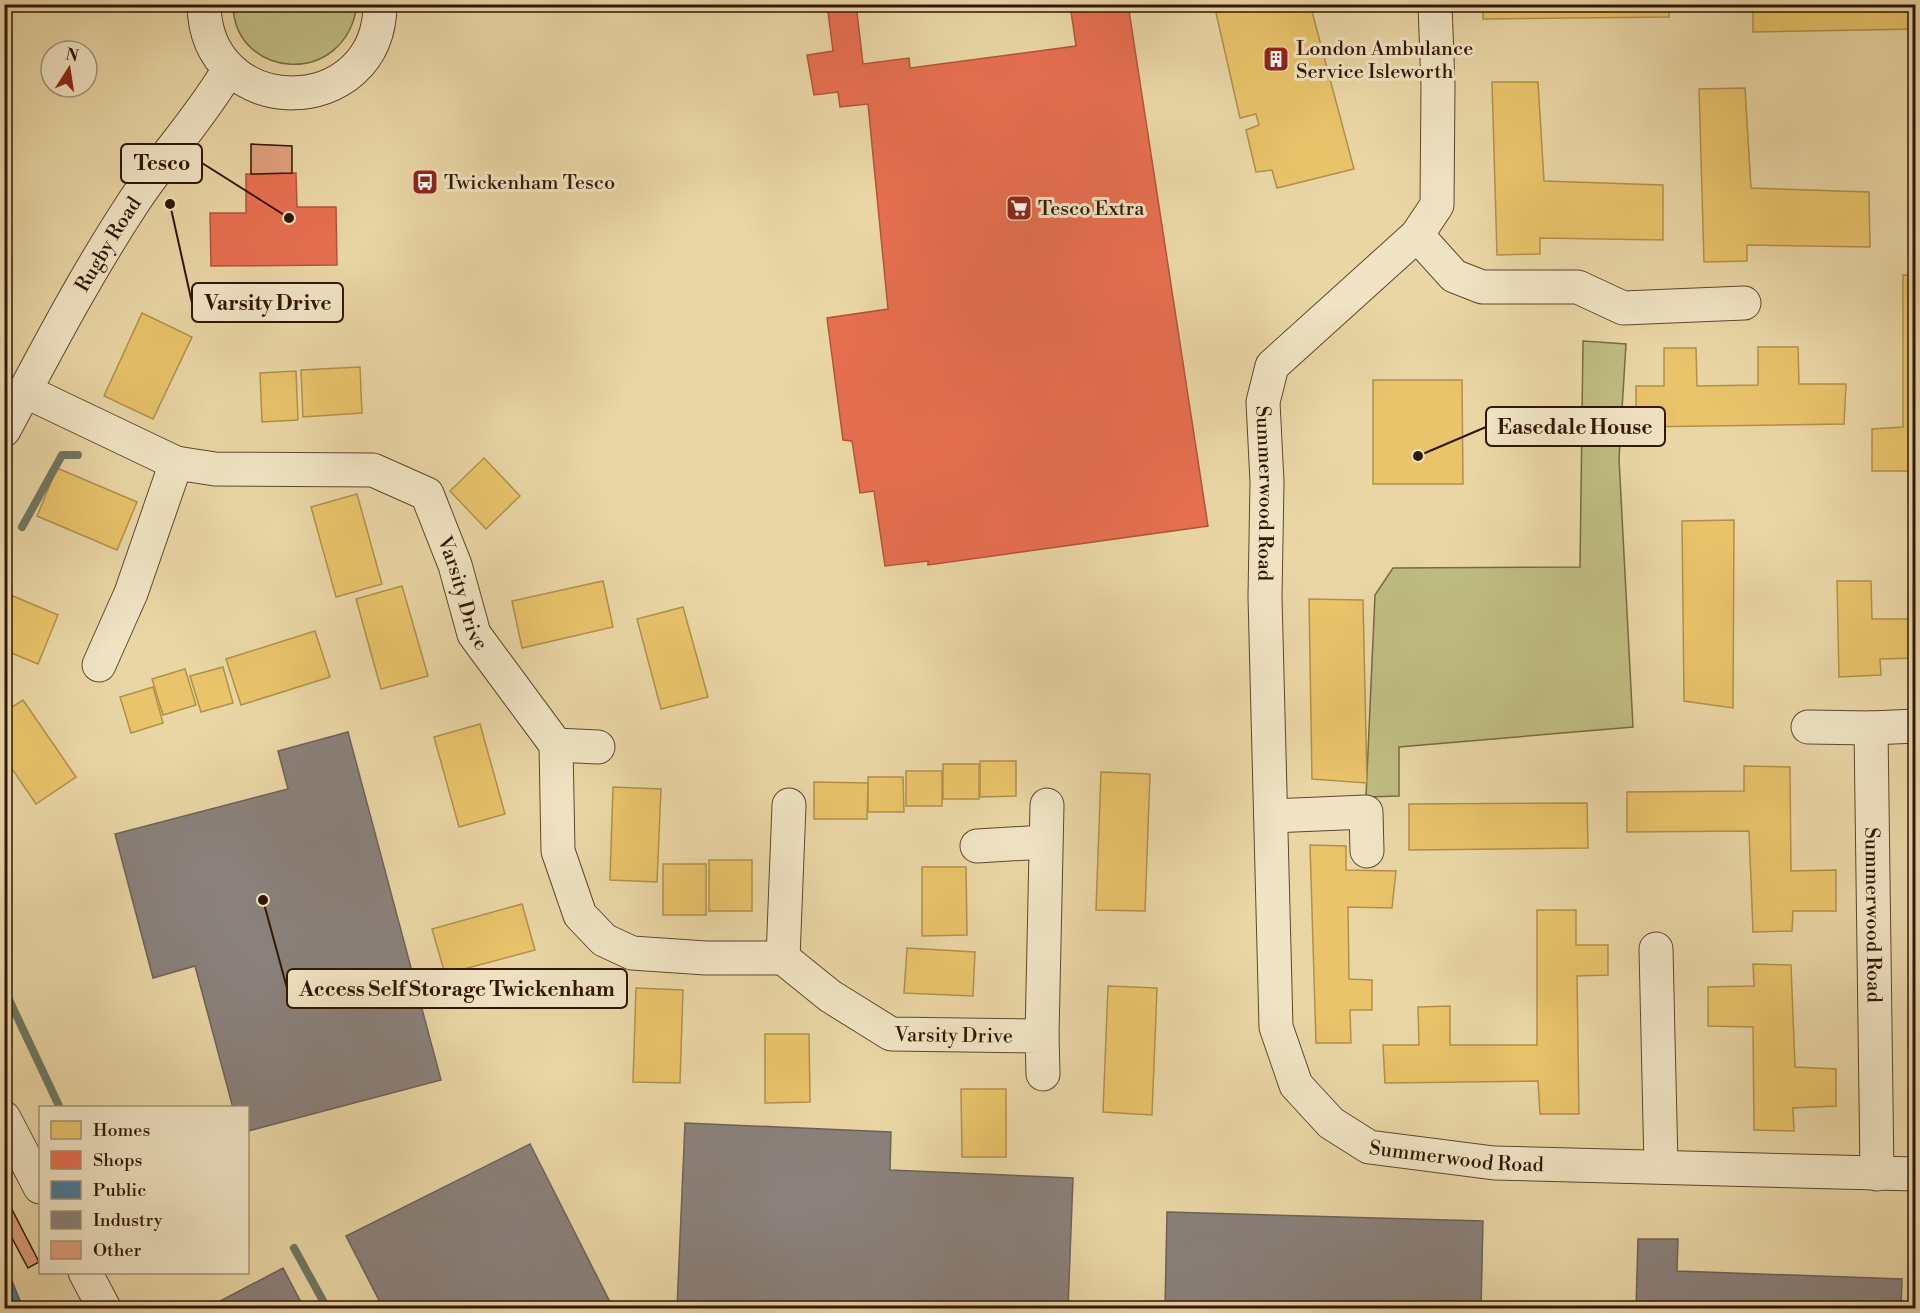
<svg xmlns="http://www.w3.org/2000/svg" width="1920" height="1313" viewBox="0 0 1920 1313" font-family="'Libre Bodoni',serif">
<rect width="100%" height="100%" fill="#ead6a5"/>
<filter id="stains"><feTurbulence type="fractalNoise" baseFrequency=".00333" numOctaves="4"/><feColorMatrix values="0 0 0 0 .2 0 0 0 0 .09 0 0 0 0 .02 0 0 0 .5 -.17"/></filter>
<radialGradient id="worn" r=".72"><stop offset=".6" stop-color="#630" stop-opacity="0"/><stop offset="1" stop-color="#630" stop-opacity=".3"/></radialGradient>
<g fill="#bfbc81" stroke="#786a42" stroke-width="1.5">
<path d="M233,5v-1l124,1c-12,84 -123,74 -124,0z"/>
<path d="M1583,341l43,3 -7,115 14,268 -234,20v49l-33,1 9,-202 18,-27 187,-1z"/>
</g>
<g fill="#e9c46a" stroke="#b2904b" stroke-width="1.5">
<path d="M1214,4h96l44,165 -77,19 -5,-18 -16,2 -10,-42 13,-5 -3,-11 -16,4z"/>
<path d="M1483,4h186v13l-186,2z"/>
<path d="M1753,4h163v25l-163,3z"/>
<path d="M1492,82h46l6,99 119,4v55l-123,-2v16l-43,1z"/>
<path d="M1745,88l6,100 118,4 1,55 -123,-2v16l-43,1 -5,-173z"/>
<path d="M1903,275l13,1v195h-44v-42l31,-2z"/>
<path d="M142,313l50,24 -39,82 -49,-23z"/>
<path d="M1758,347h40l1,37h47l-2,40 -208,3v-41h28v-38h32l1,38 61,-1z"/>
<path d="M360,367l2,46 -59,4 -2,-47z"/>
<path d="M296,371l2,49 -36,2 -2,-49z"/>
<path d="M1373,380h89l1,104h-90z"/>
<path d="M484,458l36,38 -34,33 -36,-38z"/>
<path d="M57,468l80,34 -20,48 -80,-34z"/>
<path d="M357,494l25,90 -46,13 -25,-90z"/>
<path d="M1734,520l-1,188 -49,-7 -2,-180z"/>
<path d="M603,581l10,46 -91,21 -10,-47z"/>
<path d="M1837,581h34l1,38h44v39l-36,1 1,16 -42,2z"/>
<path d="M402,586l26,90 -47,13 -25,-90z"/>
<path d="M13,596l45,19 -20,49 -34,-14v-35z"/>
<path d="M1309,599l54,1 4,183 -55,-4z"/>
<path d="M683,607l25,90 -47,12 -24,-90z"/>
<path d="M315,631l15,46 -89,28 -15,-46z"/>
<path d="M223,667l10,36 -32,9 -11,-36z"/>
<path d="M185,669l11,36 -33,10 -11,-36z"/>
<path d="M153,687l10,36 -32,10 -11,-36z"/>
<path d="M23,700l53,77 -40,27 -32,-47v-45z"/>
<path d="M480,724l25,90 -46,13 -25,-90z"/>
<path d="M980,761h36v35l-36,1z"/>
<rect x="943" y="764" width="36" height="35"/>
<path d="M1744,766l46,1 1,104 45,-1v41h-43l-1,20 -39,1 -4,-101 -122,1v-40l117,-1z"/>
<rect x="906" y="771" width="36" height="35"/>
<path d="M1101,772l49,2 -5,137 -49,-1z"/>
<path d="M868,777h35l1,35h-36z"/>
<path d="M814,782l54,1 -1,36h-53z"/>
<path d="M613,787l48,2 -4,93 -47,-2z"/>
<path d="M1587,803l1,45 -179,2v-46z"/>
<path d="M1310,845l36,1v24l50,1 -4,37 -44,-1 1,72 23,1v30h-22l1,33h-35z"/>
<rect x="709" y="860" width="43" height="51"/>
<rect x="663" y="864" width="43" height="51"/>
<path d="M922,867h44l1,68 -45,1z"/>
<path d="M522,904l13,46 -90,24 -13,-45z"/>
<path d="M1537,910h39v35h32v30l-31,1 2,138h-39l-2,-33 -153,2 -2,-38h36l-1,-38 32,-1v39h87z"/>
<path d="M907,948l68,4 -2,44 -69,-3z"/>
<path d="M1753,964l38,1 4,102 41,2v37l-43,2 1,23 -40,-1 -1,-103 -45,-1v-39l46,-1z"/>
<path d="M1108,986l49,2 -5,127 -49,-3z"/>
<path d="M636,988l47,2 -3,93 -47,-1z"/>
<path d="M765,1034h44l1,68 -45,1z"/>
<path d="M961,1089h45v68h-44z"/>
</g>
<g fill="#e76f51" stroke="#b05539" stroke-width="1.5">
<path d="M827,4h29l7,60 46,-6 1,10 166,-22 -6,-42h58l80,522 -280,39v-4l-43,5 -11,-75 -14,2 -8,-52 -9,-1 -16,-122 61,-9 -20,-205 -28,3 -2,-15 -24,3 -7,-40 26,-4z"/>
<path d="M296,173l1,34h39l1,58 -126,1 -1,-53h36v-39z"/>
</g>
<path fill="#457b9d" stroke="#3f5d6e" stroke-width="1.5" d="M4,1262l19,46h-19z"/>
<g fill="#8a817c" stroke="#6f6157" stroke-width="1.5">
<path d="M348,732l93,348 -193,51v-23h-15l-38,-142 -42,12 -38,-144 173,-45 -10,-38z"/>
<path d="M685,1123l206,9 -1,38 183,8 -5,130h-391z"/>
<path d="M530,1144l83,164h-230l-37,-72z"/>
<path d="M1167,1212l316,9 -2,87h-316z"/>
<path d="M1638,1239h40l-1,32 225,8 -1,29h-265z"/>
<path d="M283,1268l21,40h-97z"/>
</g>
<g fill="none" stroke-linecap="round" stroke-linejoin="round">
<g stroke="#6f7863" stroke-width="8">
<path d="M22,527l40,-72h16"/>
<path d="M4,989l56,119"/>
<path d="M294,1248l33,60"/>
</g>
</g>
<g fill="#e0a07c" stroke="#311702" stroke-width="1.5">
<path d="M251,144l41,2v27l-41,1z"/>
<path d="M4,1194l35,68 -11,6 -24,-45z"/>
</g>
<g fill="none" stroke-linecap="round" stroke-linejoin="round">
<g stroke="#5f472b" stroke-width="35">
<g id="minor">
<path d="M204,4c1,119 176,118 176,0"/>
<path id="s1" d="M1435,4l3,82 -1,119 -20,30 -145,131 -9,36 4,80 -2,115 11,430 20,58 35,38 38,24 125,16 422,11"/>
<path d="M1417,235l37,41 28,11h96l45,21 121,-5"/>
<path d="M25,391l151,72 -45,130 -32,72"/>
<path id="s2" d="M4,430c41,-77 81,-154 129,-227 30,-46 68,-86 96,-134"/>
<path id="s3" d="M176,463l39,6 158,1 54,24 28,71 19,69 82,111 42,2"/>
<path id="s4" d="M1808,727l63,1 6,446"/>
<path d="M1871,728l45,-2"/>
<path d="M556,745l2,106 22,64 24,25 28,13 74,5h77l6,-153"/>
<path d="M1271,816l95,-4 1,39"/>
<path d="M977,846l68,-4"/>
<path d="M1656,949l5,217"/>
<path id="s5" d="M783,958l47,38 61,38 151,2 1,38"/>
<path d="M1042,1036l5,-231"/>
<path d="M4,1118l36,69"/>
<path d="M85,1272l19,36"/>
</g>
</g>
<use href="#minor" stroke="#f1e4c4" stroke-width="33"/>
</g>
<defs>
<g id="building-square" transform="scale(1.35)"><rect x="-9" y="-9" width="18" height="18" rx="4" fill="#8f2418" stroke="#f1e4c4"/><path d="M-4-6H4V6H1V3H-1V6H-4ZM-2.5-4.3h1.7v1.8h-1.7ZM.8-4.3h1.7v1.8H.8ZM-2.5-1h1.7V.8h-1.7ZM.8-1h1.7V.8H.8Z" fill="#fff"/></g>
<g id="bus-square" transform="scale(1.35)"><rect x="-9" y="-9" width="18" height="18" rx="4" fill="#8f2418" stroke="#f1e4c4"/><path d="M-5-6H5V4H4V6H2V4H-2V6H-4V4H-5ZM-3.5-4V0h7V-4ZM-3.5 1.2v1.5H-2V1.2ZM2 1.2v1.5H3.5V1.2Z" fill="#fff"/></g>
<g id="supermarket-square" transform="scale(1.35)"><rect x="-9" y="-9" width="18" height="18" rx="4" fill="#8f2418" stroke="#f1e4c4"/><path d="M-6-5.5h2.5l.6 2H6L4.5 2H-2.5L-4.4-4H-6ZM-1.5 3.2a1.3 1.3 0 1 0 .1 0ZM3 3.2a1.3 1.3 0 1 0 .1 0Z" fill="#fff"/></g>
</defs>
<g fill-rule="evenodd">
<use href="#building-square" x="1276" y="59"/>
<use href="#bus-square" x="425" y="182"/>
<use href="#supermarket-square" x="1019" y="208"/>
</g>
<g text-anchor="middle" stroke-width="6" stroke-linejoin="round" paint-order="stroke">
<g font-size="20" fill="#311702" stroke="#f1e4c4" text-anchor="start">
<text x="1296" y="55">London Ambulance<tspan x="1296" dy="23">Service Isleworth</tspan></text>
<text x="444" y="189">Twickenham Tesco</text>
<text x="1038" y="215">Tesco Extra</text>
</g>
<g font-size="20" fill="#311702" stroke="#f1e4c4">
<text dy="7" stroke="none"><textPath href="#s2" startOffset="213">Rugby Road</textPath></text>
<text dy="7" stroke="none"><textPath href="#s1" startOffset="561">Summerwood Road</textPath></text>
<text dy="7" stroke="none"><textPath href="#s3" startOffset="362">Varsity Drive</textPath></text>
<text dy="7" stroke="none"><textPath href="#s4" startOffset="250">Summerwood Road</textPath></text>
<text dy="7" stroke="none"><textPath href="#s5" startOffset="195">Varsity Drive</textPath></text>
<text dy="7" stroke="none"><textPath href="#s1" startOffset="1341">Summerwood Road</textPath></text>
</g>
</g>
<path fill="none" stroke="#311702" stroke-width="2" d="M289 218L202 163M170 204L192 303M1418 456L1486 427M263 900L287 988"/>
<g fill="#311702" stroke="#f1e4c4" stroke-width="2">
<circle cx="289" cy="218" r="6"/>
<circle cx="170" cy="204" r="6"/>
<circle cx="1418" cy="456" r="6"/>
<circle cx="263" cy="900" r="6"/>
</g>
<g fill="#f1e4c4" stroke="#311702" stroke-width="2">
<rect x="121" y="144" width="81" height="39" rx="6"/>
<rect x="192" y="283" width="151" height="39" rx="6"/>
<rect x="1486" y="407" width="179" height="39" rx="6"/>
<rect x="287" y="969" width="340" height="39" rx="6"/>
</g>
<g font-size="21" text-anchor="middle" font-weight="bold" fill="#311702">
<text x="162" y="170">Tesco</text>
<text x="268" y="310">Varsity Drive</text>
<text x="1575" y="434">Easedale House</text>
<text x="457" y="996">Access Self Storage Twickenham</text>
</g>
<rect width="1920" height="1313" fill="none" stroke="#ead6a5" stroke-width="24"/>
<rect x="6" y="6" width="1908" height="1301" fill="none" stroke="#311702" stroke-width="3"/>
<rect x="12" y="12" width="1896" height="1289" fill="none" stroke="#311702" stroke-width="1.5"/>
<rect x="39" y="1106" width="210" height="168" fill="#f1e4c4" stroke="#a49276" stroke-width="1.5"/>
<rect x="51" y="1121" width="30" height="18" fill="#e9c46a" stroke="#a49276" stroke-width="1.5"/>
<text x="93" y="1136" font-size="18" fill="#311702">Homes</text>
<rect x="51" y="1151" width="30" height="18" fill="#e76f51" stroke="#a49276" stroke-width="1.5"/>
<text x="93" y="1166" font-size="18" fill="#311702">Shops</text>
<rect x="51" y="1181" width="30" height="18" fill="#457b9d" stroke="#a49276" stroke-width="1.5"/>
<text x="93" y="1196" font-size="18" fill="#311702">Public</text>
<rect x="51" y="1211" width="30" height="18" fill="#8a817c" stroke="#a49276" stroke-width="1.5"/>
<text x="93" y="1226" font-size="18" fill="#311702">Industry</text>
<rect x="51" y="1241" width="30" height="18" fill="#e0a07c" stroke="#a49276" stroke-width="1.5"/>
<text x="93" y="1256" font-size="18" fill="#311702">Other</text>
<g transform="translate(69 69) rotate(12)"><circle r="28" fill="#f1e4c4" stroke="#a49276" stroke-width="1.5"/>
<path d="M0-4.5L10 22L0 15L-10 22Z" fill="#8f2418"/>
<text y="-9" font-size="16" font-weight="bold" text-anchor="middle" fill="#311702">N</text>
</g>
<rect width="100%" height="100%" filter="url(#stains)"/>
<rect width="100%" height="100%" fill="url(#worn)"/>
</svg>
